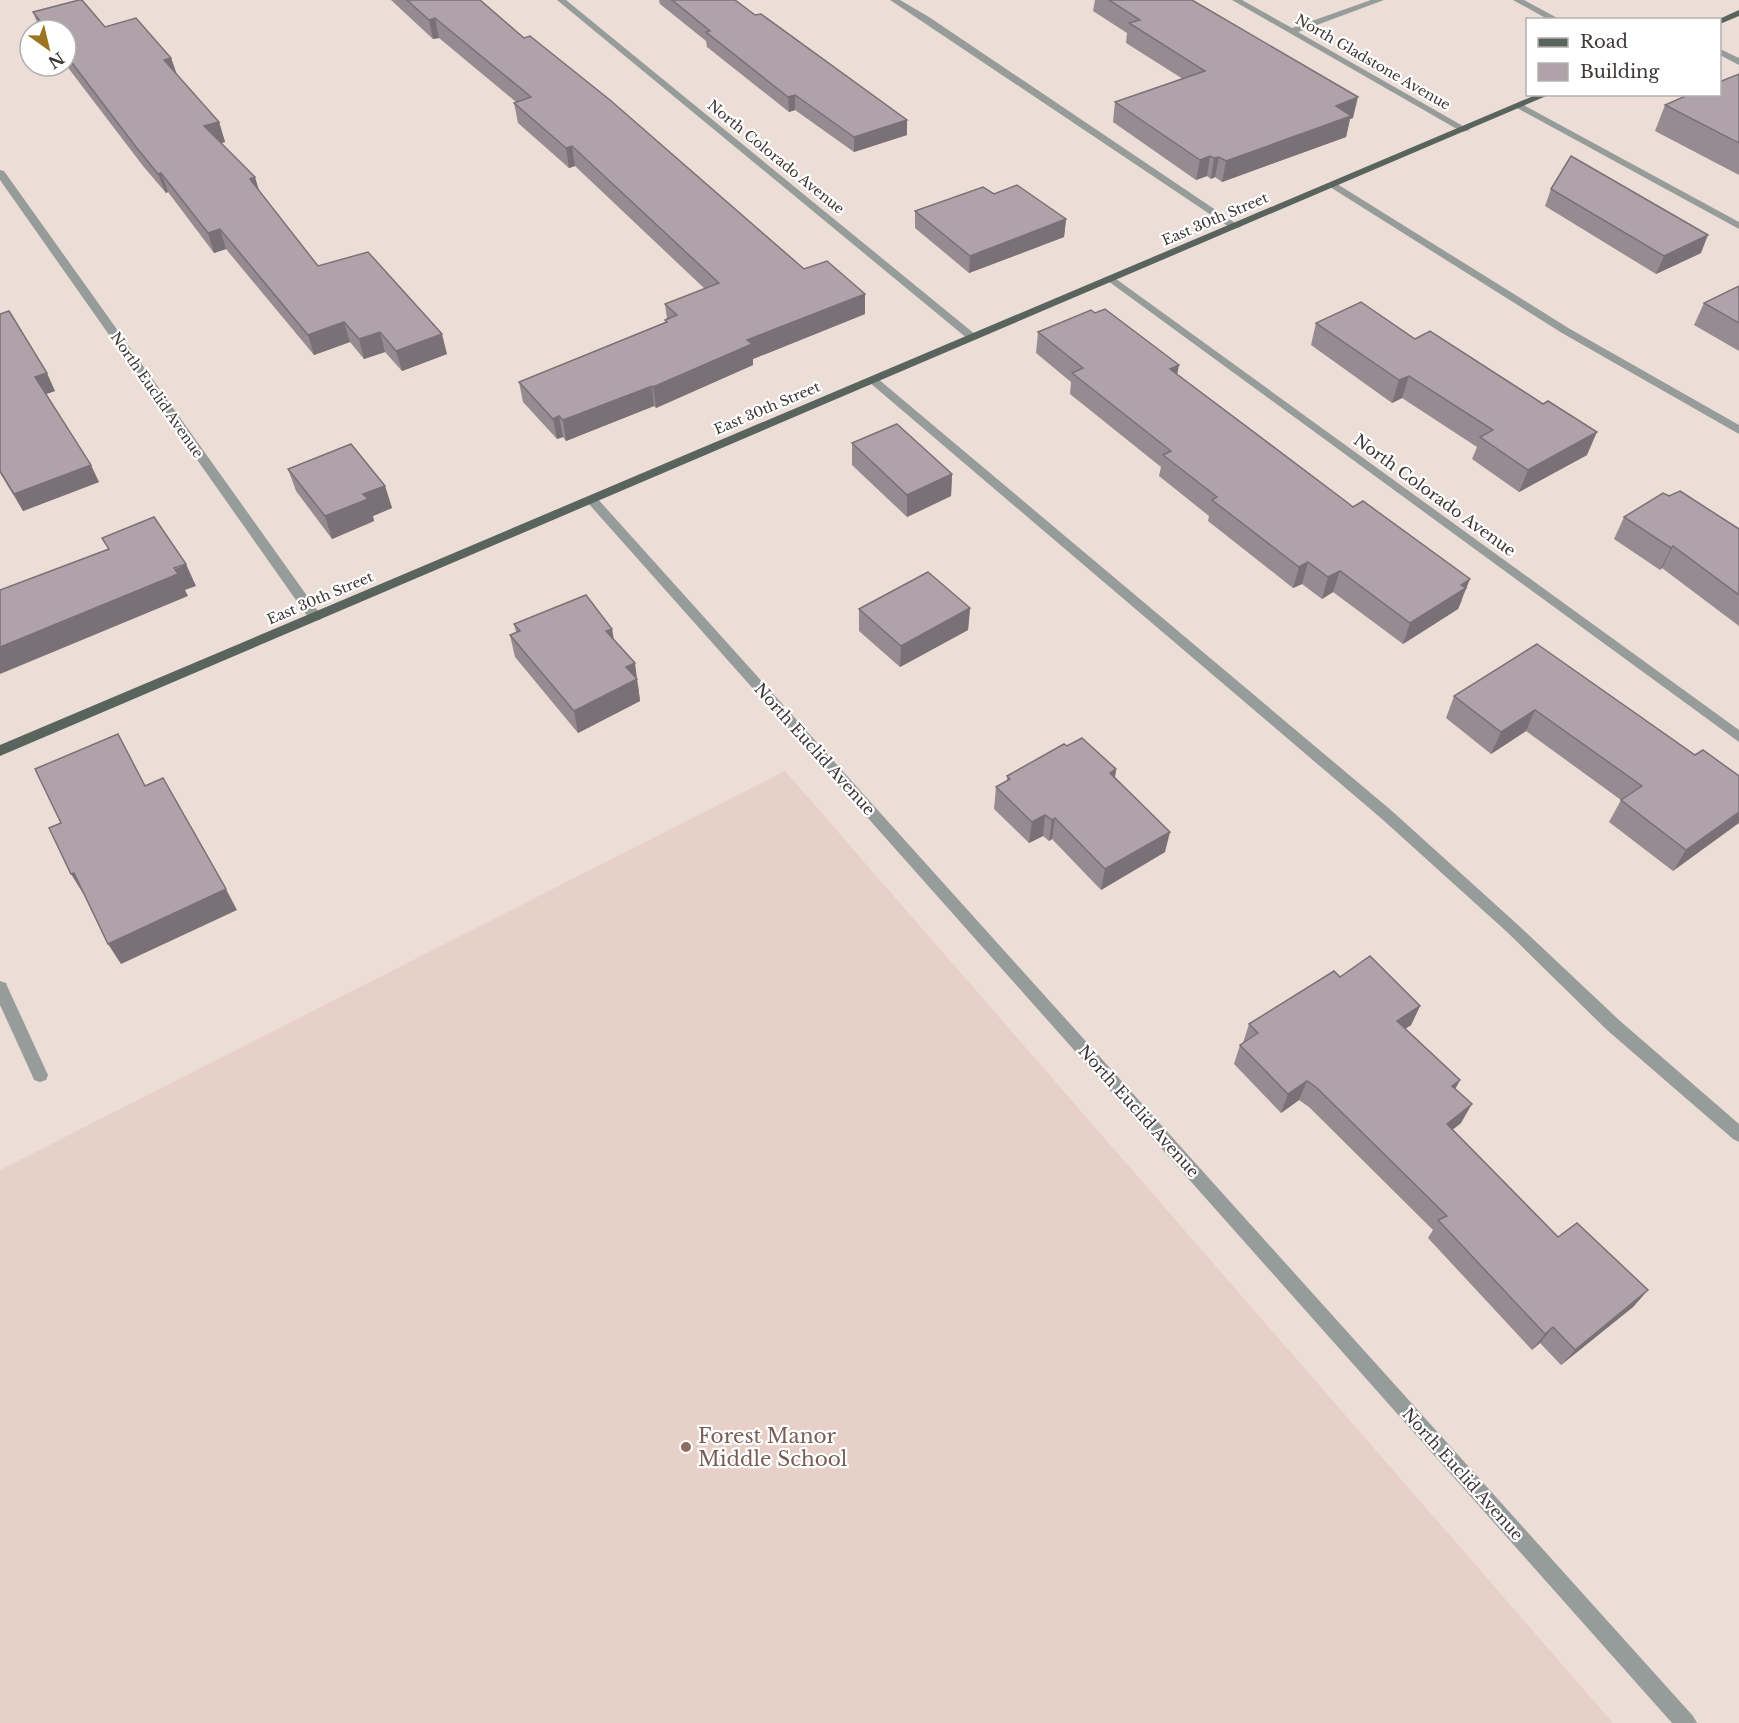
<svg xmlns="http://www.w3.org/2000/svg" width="1739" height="1723" viewBox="0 0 1739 1723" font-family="'Libre Baskerville',serif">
<rect width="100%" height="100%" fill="#ecddd7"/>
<path fill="#e7d0c7" d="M785,771l828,952h-1613v-553z"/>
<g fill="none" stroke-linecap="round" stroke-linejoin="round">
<g fill="#969c99" fill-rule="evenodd">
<path d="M557,0h9l410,335v4h-8z"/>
<path d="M890,0h10l29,17 312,210 -9,2z"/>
<path d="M1232,0h10l50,28 79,-28h13l-86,32 172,98 -8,2z"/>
<path d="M1513,0h11l37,20h-12z"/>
<path d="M1720,49l19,9v7l-19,-10z"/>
<path d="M1520,103l219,119v7l-222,-121 -2,-2z"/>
<path d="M0,170l4,1 316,443 2,3 -2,3h-10l-310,-440z"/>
<path d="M1334,182l236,147 169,96v9l-177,-101 -232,-146 -1,-2z"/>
<path d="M1112,276l627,454v12l-631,-461 -1,-2z"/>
<path d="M873,376l4,2 515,433 125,113 102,96 120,104v18l-6,-3 -126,-109 -100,-98 -125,-113 -513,-437 -2,-2z"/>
<path d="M592,496l4,1 1097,1219 4,7h-25l-1084,-1220 -2,-3 2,-3z"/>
<path d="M0,981l6,2 2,5 40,87 -2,5 -6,2 -6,-2 -2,-5 -32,-70z"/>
</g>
<g fill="#59645e" fill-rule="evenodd">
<path d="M1739,10v6l-19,8v-4h-3z"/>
<path d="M1538,94h13l-1551,662v-11z"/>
</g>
</g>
<g fill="#968b91">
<path d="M391,0h89l44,38 280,231 61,25v20l-112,45v6l-97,43 -2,-2 -88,35 -3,-4 -6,2 -34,-37 -4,-20 146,-60v-2l2,-1 -2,-15 40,-15 -130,-123 -6,2 -51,-45 -4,-20 2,-1 -77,-64 -6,1z"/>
<path d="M659,0h76l172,135 -53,17 -59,-42 -6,2 -82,-65 -1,-6 -46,-37z"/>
<path d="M1095,0h97l161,118 -3,1 -4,18 -124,45 -7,-5 -4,2 -4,-3 -11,4 -83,-58 2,-20 68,-23 -57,-36 1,-10 -34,-22z"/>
<path d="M33,12l72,15 66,31 6,17 42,47 6,20 -4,1 97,123 129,88 -45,17 -17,-19 -21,7 -14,-17 -36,13 -88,-106 -12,4 -46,-61 -2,1 -23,-27 -77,-101v-35h-26z"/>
<path d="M1739,74v101l-84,-44 10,-26z"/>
<path d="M1551,189l150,64 -45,21 -111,-68z"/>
<path d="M994,194l72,25 -2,18 -95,36 -54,-45v-17z"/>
<path d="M1739,286v65l-45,-26 10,-22z"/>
<path d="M0,314l55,77 -9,3 53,88 -76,29 -23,-38z"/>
<path d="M1316,323l271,132 -68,37 -47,-33 5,-12 -75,-49 -10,5 -81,-58z"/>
<path d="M1038,332l139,42 285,226 -4,9 -55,35 -70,-52 -11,7 -20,-15 -9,4 -85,-67 1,-5 -50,-40 2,-9 -91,-73 1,-12 -35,-29z"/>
<path d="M852,443l100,31 -1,22 -44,21 -55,-52z"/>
<path d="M288,469l97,17 7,22 -19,8 1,5 -42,18 -36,-48z"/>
<path d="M1669,496l70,33v97l-77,-58 -2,2 -46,-31 10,-22z"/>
<path d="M970,608l-2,22 -68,37 -41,-36v-22z"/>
<path d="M514,624l100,16 24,45 2,16 -62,32 -63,-76 -5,-22 6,-3z"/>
<path d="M1537,644l158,111 44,21 -66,95 -64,-49 12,-22 -95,-69 -35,23 -45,-36 8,-22z"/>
<path d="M1067,746l49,23 -1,9 50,74 -64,38 -49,-51 -3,2 -6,-5 -14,7 -35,-34 2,-22 11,-6v-5z"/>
<path d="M1340,977l80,29 -9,19 -6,4 55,51 -5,9 6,34 -9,7 106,107 90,53 -15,17 -72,58 -21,-22 -8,7 -104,-112 5,-8 -124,-123 -10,-7 -18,13 -47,-49 6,-19 3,-2 6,-19z"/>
</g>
<g fill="#7a7176">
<path d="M435,18l4,20 -6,1 -4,-19z"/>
<path d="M171,58l7,20 -14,-18z"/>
<path d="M795,95v15l-6,2 -1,-15z"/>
<path d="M1358,97l-5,21 -3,1 -4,18 -124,45 4,-21 110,-55z"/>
<path d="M907,120v15l-53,17v-15z"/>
<path d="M219,122l6,20 -14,4 -7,-20z"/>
<path d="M572,146l3,20 -6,2 -3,-20z"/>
<path d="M1210,156l-3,20 -11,4 4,-20z"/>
<path d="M1219,157l-4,20 -4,2 3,-21z"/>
<path d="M161,173l7,19 -2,1 -8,-19z"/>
<path d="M255,177l6,20 -11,-18z"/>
<path d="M1066,219l-2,18 -95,36 1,-17z"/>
<path d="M220,229l6,20 -12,4 -6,-20z"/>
<path d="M1708,235l-7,18 -45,21 8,-18z"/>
<path d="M865,294v20l-112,45v6l-97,43 -3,-21 94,-47z"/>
<path d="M344,322l6,20 -36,13 -6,-20z"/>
<path d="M380,332l5,20 -21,7 -5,-20z"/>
<path d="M442,334l5,20 -45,17 -6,-20z"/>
<path d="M1179,365l-4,21 -5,-17z"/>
<path d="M47,373l8,18 -12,4 -8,-18z"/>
<path d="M1409,376l-7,22 -10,5 7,-23z"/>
<path d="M652,386l2,20 -88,35 -3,-21z"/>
<path d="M559,416l4,21 -6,2 -4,-20z"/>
<path d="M1597,432l-10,23 -68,37 9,-22z"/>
<path d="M91,465l8,17 -76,29 -9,-17z"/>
<path d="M952,474l-1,22 -44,21v-22z"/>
<path d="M385,486l7,22 -19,8 1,5 -42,18 -7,-23 38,-22z"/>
<path d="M1673,546l-11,22 -2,2 11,-22z"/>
<path d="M1308,562l-6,22 -9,4 6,-21z"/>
<path d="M186,564l10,22 -11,4 3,6 -188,78v-27z"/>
<path d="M1340,571l-7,21 -11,7 6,-22z"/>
<path d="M1470,579l-12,30 -55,35 7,-21 51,-38z"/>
<path d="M970,608l-2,22 -68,37 1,-21z"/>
<path d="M612,629l4,22 -10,-20z"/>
<path d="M635,663l5,38 -62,32 -4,-22 52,-44z"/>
<path d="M1535,710l-9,21 -35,23 10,-22z"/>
<path d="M1116,769l-3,22 -3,-18z"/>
<path d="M1739,812v11l-66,48 13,-21z"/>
<path d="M1045,815l-2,21 -14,7 3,-21z"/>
<path d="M1055,818l-3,21 -3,2 3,-21z"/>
<path d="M1170,832l-5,20 -64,38 4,-21z"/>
<path d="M74,873l10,22 -13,-21z"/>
<path d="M226,889l11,21 -116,54 -13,-20z"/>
<path d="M1420,1006l-9,19 -23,16 9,-20z"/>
<path d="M1460,1080l-10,19 2,-13z"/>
<path d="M1307,1081l-8,19 -18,13 7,-19z"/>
<path d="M1472,1104l-11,19 -25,20 11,-19z"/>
<path d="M1648,1290l-15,17 -72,58 14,-15z"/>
<path d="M1553,1327l-13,16 -8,7 13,-16z"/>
</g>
<g fill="#afa2a9" stroke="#7a7176" stroke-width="1.5">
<path d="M79,0h3l23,27 31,-9 35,40 -7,2 55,62 -15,4 51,51 -5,2 68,87 50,-14 74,82 -46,17 -16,-19 -21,7 -15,-17 -36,13 -88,-106 -12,4 -47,-60 -3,1 -22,-27 -70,-92v-25h-19l-14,-18z"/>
<path d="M407,0h73l44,38 6,-2 80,64 194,169 23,-8 38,33 -118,46 5,4 -99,43 -1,-1 -89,34 -4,-4 -6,3 -34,-37 148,-60 -2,-2 12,-5 -12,-11 54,-21 -147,-137 -6,2 -52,-45 17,-6 -96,-79 -6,2z"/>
<path d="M672,0h63l20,15 6,-1 146,106 -53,17 -59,-42 -7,2 -82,-65 4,-1z"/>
<path d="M1109,0h83l166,97 -22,9 15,10 -125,45 -7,-4 -5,1 -4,-2 -10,4 -85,-58 90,-31 -76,-48 11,-3z"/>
<path d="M1739,74v69l-74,-38 25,-11h29v-12z"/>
<path d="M1571,156l137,79 -44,21 -113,-67z"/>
<path d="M1017,185l49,34 -96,37 -55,-45 68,-24 11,7z"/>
<path d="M1739,286v37l-35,-20z"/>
<path d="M1361,302l54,37 15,-8 113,73 5,-3 49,31 -69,38 -48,-33 13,-7 -84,-54 -10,4 -83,-57z"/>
<path d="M1105,309l74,56 -9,4 178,134 5,4 10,-6 107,78 -9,6 5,3 -56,35 -70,-52 -12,6 -20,-15 -9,5 -87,-67 5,-3 -54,-42 8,-4 -99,-78 11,-5 -45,-36 53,-22 4,3z"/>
<path d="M9,311l38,62 -12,4 56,88 -77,29 -14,-23v-157z"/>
<path d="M897,424l55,50 -45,21 -55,-52z"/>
<path d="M351,444l34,42 -22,8 5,5 -43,17 -37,-47z"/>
<path d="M1680,491l59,38v66l-66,-49 -2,2 -47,-31 39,-24 6,3z"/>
<path d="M154,517l32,47 -12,4 4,6 -178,73v-57l109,-41 -7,-11z"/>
<path d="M928,572l42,36 -69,38 -42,-37z"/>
<path d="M586,595l26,34 -6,2 29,32 -9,4 11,12 -63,32 -64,-76 10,-4 -6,-7z"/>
<path d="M1537,644l158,111 8,-5 36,26v36l-53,38 -65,-50 21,-14 -107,-76 -34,22 -47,-36z"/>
<path d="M118,734l27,52 18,-8 63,111 -118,55 -34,-71 -3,1 -22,-46 12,-5 -26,-54z"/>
<path d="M1082,738l34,31 -6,4 60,59 -65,37 -50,-51 -3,2 -7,-5 -13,7 -36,-35 14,-8 -3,-3 57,-32 3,2z"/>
<path d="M1370,956l50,50 -23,15 63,59 -8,6 20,18 -25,20 111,113 19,-14 71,67 -73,60 -22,-23 -8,7 -107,-114 9,-4 -130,-128 -10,-7 -19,13 -48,-49 18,-12 -9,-9 85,-53 6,6z"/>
</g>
<circle fill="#8d6e63" stroke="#fff" stroke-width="2" cx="686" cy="1447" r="6"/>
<g text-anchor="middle" stroke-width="4.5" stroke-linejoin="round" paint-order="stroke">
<g font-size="14" fill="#3d3735" stroke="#fff">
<text transform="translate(1373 62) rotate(30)" y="5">North Gladstone Avenue</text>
<text transform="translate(776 157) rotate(39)" y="5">North Colorado Avenue</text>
<text transform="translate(1215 219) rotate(-23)" y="5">East 30th Street</text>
<text transform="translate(157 395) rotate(55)" y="5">North Euclid Avenue</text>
<text transform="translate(767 408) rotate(-23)" y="5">East 30th Street</text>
<text transform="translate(320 598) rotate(-23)" y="5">East 30th Street</text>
</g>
<g font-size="16" fill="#3d3735" stroke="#fff">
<text transform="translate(1435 495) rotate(36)" y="6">North Colorado Avenue</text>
<text transform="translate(815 749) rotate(48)" y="6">North Euclid Avenue</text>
<text transform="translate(1139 1111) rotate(48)" y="6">North Euclid Avenue</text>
<text transform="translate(1463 1474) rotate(48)" y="6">North Euclid Avenue</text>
</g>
<g font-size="20" fill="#785e54" stroke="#fff" text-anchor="start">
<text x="698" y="1443">Forest Manor<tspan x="698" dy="23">Middle School</tspan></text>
</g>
</g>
<rect x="1526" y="18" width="195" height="78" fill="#ffffff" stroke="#b1afae" stroke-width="1.5"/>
<rect x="1538" y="38" width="30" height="9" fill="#59645e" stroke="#b1afae" stroke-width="1.5"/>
<text x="1580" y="48" font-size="18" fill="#3d3735">Road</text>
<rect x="1538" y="63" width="30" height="18" fill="#afa2a9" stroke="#b1afae" stroke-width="1.5"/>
<text x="1580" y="78" font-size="18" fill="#3d3735">Building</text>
<g transform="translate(48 48) rotate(146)"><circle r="28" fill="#ffffff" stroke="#b1afae" stroke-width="1.5"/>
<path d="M0-4.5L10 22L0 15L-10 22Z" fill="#9b7521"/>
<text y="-9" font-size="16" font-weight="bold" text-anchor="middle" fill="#3d3735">N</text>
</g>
</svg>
